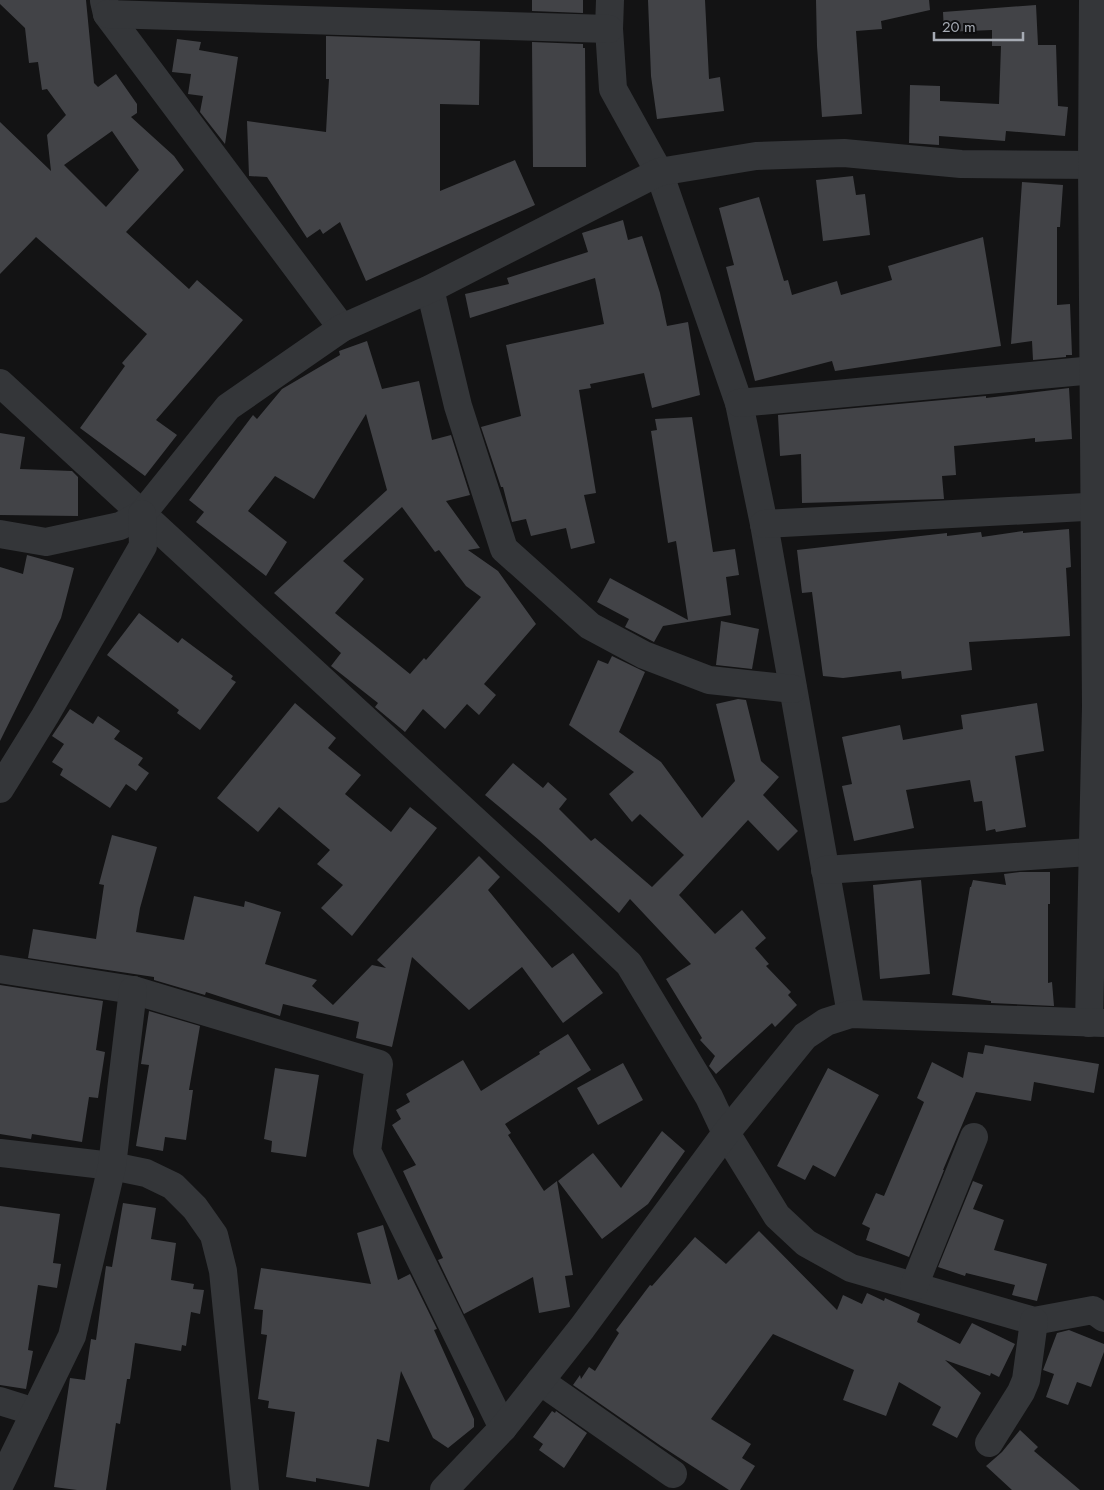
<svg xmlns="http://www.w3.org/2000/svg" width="1104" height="1490" viewBox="0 0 1104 1490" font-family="Jost,sans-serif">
<rect width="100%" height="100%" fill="#131314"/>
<g fill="#424347" fill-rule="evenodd">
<path d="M0,0h86l8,83 4,4 18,-13 21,30v9l-6,4 43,39 10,14 -58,62 63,57 8,-9 46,40 -87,100 21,15 -32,41 -65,-48 45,-62 -3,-3 25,-29 -111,-97 -36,37v-152l51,49 -4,-36 19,-20 -19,-26 -5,1 -4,-28 -9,1 -4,-35 -25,-24zM112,131l27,39 -33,37 -42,-42z"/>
<path d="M532,0h51v13l-51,-2z"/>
<path d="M648,0h57l4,79 11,-2 4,34 -67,8 -6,-43z"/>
<path d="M816,0h113l1,10 -49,11 1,8 -26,2 6,83 -40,3 -5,-71z"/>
<path d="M1036,5l2,40h18l2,61 10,1 -3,29 -59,-5 -1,10 -66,-5v9l-30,-2 1,-58 30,1v15l59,3 2,-58h-9v-16l-48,2 -1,-20z"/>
<path d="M326,36l154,5 -1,64 -39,-1v87l75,-31 20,45 -169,76 -26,-59 -17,12 -3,-5 -13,9 -40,-61 -18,-1 -2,-55 79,11 3,-53h-3z"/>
<path d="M177,39l24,3 -2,8 39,7 -13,87 -25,-32 3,-16 -15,-2 3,-20 -19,-2z"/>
<path d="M532,42l51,2v4h2l1,119h-53z"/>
<path d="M853,176l3,19 9,-1 5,41 -47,6 -7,-61z"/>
<path d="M1022,182l41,3 -3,42h-3v78l13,-1 2,51h-6v2l-33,3 -1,-19 -21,3z"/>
<path d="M759,197l25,84 4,-1 4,15 45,-14 4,14 51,-15 -4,-14 95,-29 18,109 -166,25 -3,-10 -77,20 -29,-114 8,-2 -15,-57z"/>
<path d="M623,220l5,20 14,-4 18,57 7,33 21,-4 12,73 -48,13 -8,-35 -54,11 1,4 -12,2 17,103 -12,2 11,48 -24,6 -5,-21 -35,8 -5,-17 -14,3 -9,-35h-2l-20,-60 40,-11 -15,-71 98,-21 -9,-46 -125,40 -5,-24 44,-10 -2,-6 81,-26 -6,-19z"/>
<path d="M367,341l15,48 37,-8 13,59 19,-5 19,60 -24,6 34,47 -12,2 30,21 38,53 -52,60 12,11 -17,20 -12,-11 -22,25 -22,-20 -18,23 -30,-25 3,-4 -47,-37 10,-13 -67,-60 113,-103 -21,-76 -52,85 -39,-23 -27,35 39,31 -21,34 -70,-54 8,-10 -15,-12 64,-85 4,4 25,-30 58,-34 -1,-4zM402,507l33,45 4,-2 27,36 15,11 -55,63 -2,-2 -14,16 -75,-61 29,-34 -21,-18z"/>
<path d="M1069,388l3,51 -37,3v-4l-81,8 2,29 -14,1 2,23 -142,4 -1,-49 -21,2 -2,-41 208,-19v2z"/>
<path d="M692,417l21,135 22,-3 4,26 -13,2 5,38 -68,11 -9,16 -29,-15 4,-8 -32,-17 13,-24 78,42 -12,-79 -8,2 -17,-112 6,-1 -2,-11z"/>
<path d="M0,433l25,4 -5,32 52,2 6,6v39l-78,-1z"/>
<path d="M1069,529l2,38 -5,1 4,68 -101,6 3,28 -70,9 -1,-8 -58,7 -20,-2 -11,-84 -10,1 -5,-43 150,-17v3l34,-4 1,5 41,-6v2z"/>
<path d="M27,555l47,13 -13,50 -61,123v-174l23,7z"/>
<path d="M139,613l39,30 4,-5 51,38 -2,3 5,3 -36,48 -23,-17 2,-3 -72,-55z"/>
<path d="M721,621l38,8 -7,40 -36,-4z"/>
<path d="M612,656l33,16 -26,60 42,30 41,56 33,-37 -19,-77 22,-5 8,1 15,61 18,16 -16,18 35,36 -20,20 -30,-31 -69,75 36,39 27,-24 24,28 -11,10 14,16 -3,2 25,26 -3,3 9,10 -22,22 -3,-4 -56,51 -7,-8 6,-10 -15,-16 2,-2 -36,-59 25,-15 -61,-65 -11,14 -80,-73 -54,-45 28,-32 30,25 5,-6 19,17 -8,10 32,32 4,-3 57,49 32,-32 -44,-41 -8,8 -23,-28 25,-22 -65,-47 29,-65 10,4z"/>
<path d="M295,703l41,35 -8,10 33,27 -16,19 46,38 19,-25 27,21 -85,108 -31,-28 22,-23 -26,-21 13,-14 -51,-43 -21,25 -41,-34z"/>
<path d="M1037,703l7,48 -29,5 11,71 -30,5 -1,-3 -9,2 -4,-30 -8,1 -4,-22 -64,10 8,38 -60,13 -12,-55 10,-2 -10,-47 58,-12 3,15 60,-11 -2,-14z"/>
<path d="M70,709l23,15 5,-8 22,15 -6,8 29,19 -5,7 11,8 -13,18 -10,-7 -16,24 -50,-33 3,-6 -11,-7 12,-18 -12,-8z"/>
<path d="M112,835l45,12 -17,61 -4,24 48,8 10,-44 50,11 1,-6 36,11 -16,52 52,16 -5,6 21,19 39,-40 14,3 -9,-8 102,-104 21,21 -12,13 64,78 21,-15 30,40 -40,30 -41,-56 -53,43 -57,-53 -20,90 -36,-9 3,-16 -8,-2 -68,-16 -3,12 -74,-24 -1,3 -51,-15v-3l-126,-19 5,-29 63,10 8,-54 -5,-1z"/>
<path d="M1020,872h30v32h-2v79l4,-1 2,24 -63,-3v-2l-39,-6 18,-108h1l2,-7 33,5 -2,-11z"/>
<path d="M921,880l9,94 -50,5 -7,-94z"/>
<path d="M0,985l103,16 -7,49 9,2 -7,46 -9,-1 -7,45 -50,-8 -1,5 -31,-5z"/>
<path d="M149,1011l51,15 -11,64h4l-7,50 -21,-3 -2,14 -27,-5 13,-81 -8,-1z"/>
<path d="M568,1034l23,36 -86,54 6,9 -3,2 36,56 13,-10 16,94 -8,1 5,31 -31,6 -6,-36 -69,37 -26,-54 5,-2 -40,-87 13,-6 -24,-40 9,-6 -5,-9 14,-8 -4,-8 57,-34 18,31 59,-37 -1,-2z"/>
<path d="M985,1045l114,19 -5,29 -60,-11 -3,19 -55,-9 -33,78h1l-35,87 -43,-17 4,-12 -8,-4 14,-31 8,3 40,-94 -7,-4 15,-36 31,16 5,-26 15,2z"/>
<path d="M623,1063l20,37 -45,25 -21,-37z"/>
<path d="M275,1068l44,7 -13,82 -35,-5 1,-11 -8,-2z"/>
<path d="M828,1068l51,27 -44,82 -22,-12 -8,15 -28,-14z"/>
<path d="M662,1131l23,20 -37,53 -46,35 -44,-58 35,-28 28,35z"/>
<path d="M973,1181l10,4 -10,24 31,11 -10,30 53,14 -10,37 -25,-6 3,-10 -49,-12 -1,3 -27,-9z"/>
<path d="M123,1203l33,5 -5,31 25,4 -5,37 23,4 -1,5 11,1 -4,24 -9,-2 -5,34 -4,-1 -1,6 -46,-8 -5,36h-3l-7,45 -4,-1 -10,67h-29l-23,-3 16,-109 15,2 6,-41 5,1 10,-74 6,1z"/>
<path d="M0,1206l60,8 -7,49 8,1 -4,24 -19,-3 -10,65 5,1 -7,38 -26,-4z"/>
<path d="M383,1225l15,55 12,-6 27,55 -3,1 40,89v8l-26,21 -15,-10 -32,-67 -12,71 -12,-3 -8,48 -53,-9v4l-30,-5 9,-65 -27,-4 1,-7 -11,-2 9,-64 -6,-1 2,-24 -9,-1 7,-41 110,16 -14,-51z"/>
<path d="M759,1231l78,79 6,-15 19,9 5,-11 17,8 1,-3 35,16 -3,8 43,22 12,-21 43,21 -16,33 -8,-4 -1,3 -45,-16 36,33 -24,45 -25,-13 9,-18 -42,-25 -13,34 -43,-16 11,-30 -81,-36 -62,85 40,25 -9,14 13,8 -15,24h-11l-68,-44 -88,-61 7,-10 1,4 8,-12 6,4 24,-38 -3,-3 34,-45 2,1 43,-49 31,27z"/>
<path d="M1069,1330l35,14v8l-13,35 -14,-5 -9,23 -22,-8 8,-23 -11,-4 14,-37z"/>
<path d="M552,1411l3,2 1,-2 31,22 -23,35 -25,-18 4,-6 -10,-7z"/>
<path d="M1020,1430l18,17 -4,4 46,39h-68l-26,-24 16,-14z"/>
</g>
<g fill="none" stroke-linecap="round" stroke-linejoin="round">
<g stroke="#343639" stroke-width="28">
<path d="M610,0l-1,29 4,60 46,83 80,231 25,121 87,490"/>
<path d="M104,1l3,13 235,314"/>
<path d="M107,14l502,15"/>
<path d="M430,289l28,117 46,143 86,77 54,29 65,25 84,9"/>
<path d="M0,383l559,515 70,66 80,133 17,36 51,83 29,27 45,25 183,53 59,-11 11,8"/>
<path d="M739,403l355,-33"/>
<path d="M764,524l340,-18"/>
<path d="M0,534l46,8 74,-16 22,-12 86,-107 114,-79 88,-39 229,-117 97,-16 88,-3 117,11 143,1"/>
<path d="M0,789l45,-73 98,-170 -1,-32"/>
<path d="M825,870l279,-19"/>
<path d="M0,969l133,21 246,74 -12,87 136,277"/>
<path d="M1089,1023l7,-316 -4,-543 1,-164"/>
<path d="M0,1153l112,13 34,7 27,13 22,22 19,27 9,36 22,219"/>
<path d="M914,1286l60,-149"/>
<path d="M540,1381l133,93"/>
<path d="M0,1401l35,11"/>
<path d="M989,1443l32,-51 5,-12 8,-59"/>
<path d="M0,1484l72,-148 40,-170 21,-176"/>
<path d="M444,1490l59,-62 79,-100 144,-195 79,-97 21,-14 25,-8 253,9"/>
</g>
</g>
<path d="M934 32v8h89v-8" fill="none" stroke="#a6abb4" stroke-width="2.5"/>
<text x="942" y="32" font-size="15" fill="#a6abb4" stroke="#0e0e0f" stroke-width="4" paint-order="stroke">20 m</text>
</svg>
